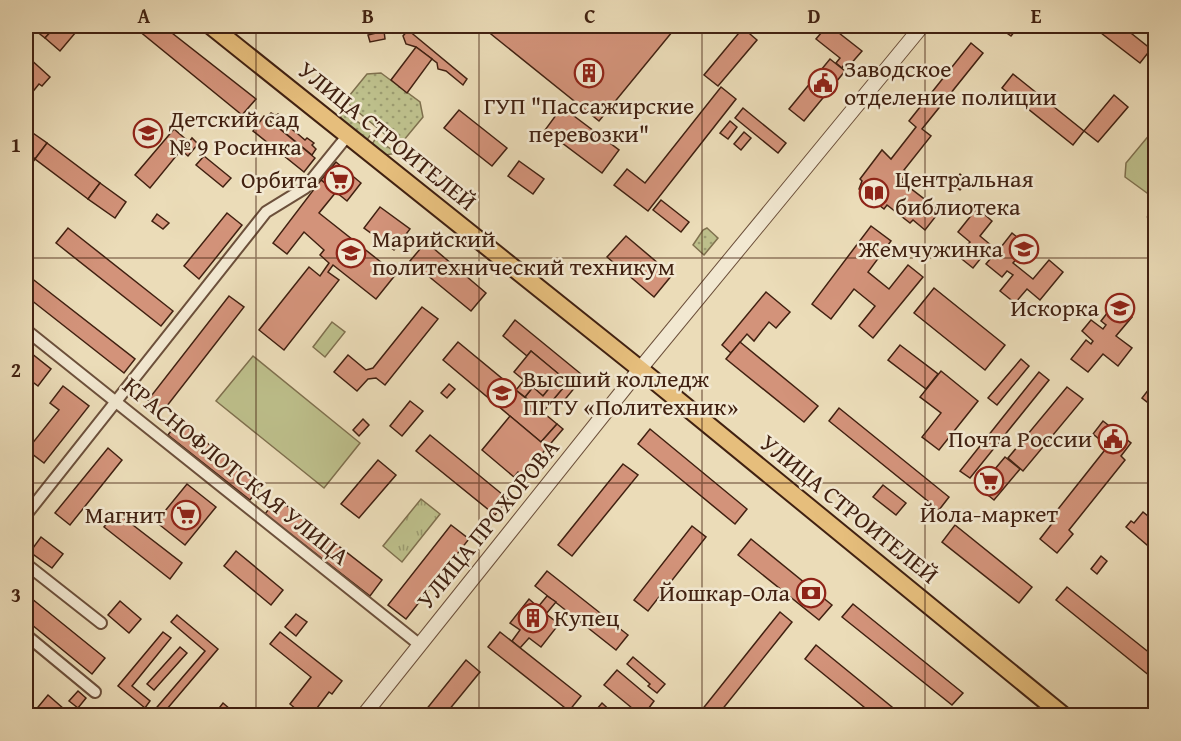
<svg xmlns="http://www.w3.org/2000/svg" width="1181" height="741" viewBox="0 0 1181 741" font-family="'Gentium Book Plus',serif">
<defs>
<pattern id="grass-dots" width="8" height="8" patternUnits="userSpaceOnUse" patternTransform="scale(1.5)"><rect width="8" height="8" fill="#bdbf8b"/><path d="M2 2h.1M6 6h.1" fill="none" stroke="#9b9b70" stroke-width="1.8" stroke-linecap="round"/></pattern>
<pattern id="park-tufts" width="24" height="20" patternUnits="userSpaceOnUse" patternTransform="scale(1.5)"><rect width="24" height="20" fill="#bdbf8b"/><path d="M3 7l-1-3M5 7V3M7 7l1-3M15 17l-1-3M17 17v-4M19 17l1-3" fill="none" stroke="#9b9b70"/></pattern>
</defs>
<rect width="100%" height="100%" fill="#ebdcb8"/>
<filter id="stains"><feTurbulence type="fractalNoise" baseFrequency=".00333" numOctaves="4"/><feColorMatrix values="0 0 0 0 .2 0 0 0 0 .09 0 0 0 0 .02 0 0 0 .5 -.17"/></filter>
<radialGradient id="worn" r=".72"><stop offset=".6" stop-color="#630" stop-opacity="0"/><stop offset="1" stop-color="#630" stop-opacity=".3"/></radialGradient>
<g fill="url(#grass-dots)" stroke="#7f704e" stroke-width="1.5">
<path d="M381,73l39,29 3,15 -24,29 -54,-45 22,-27z"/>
<path d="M340,108l32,25 -6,8 -25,-20z"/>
<path d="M376,138l20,15 -10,2 -14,-11z"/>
<path d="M707,228l11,10 -14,17 -11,-10 10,-15z"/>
</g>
<path fill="url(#park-tufts)" stroke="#7f704e" stroke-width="1.5" d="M421,499l19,15 -38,48 -19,-16z"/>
<g fill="#bdbf8b" stroke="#7f704e" stroke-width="1.5">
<path d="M1155,128v63l-8,2 -22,-16 1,-14z"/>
<path d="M332,322l13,10 -20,25 -12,-10z"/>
<path d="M253,356l107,87 -36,45 -108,-87z"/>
</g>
<g fill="#d3937a" stroke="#412111" stroke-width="1.5">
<path d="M41,26h15l-11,12 -9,-7z"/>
<path d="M56,26h25l-21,25 -15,-13z"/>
<path d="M133,26h30l93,73 -14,16z"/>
<path d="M481,26h196l-78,95z"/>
<path d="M827,26h3l32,25 -13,15 -4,-3 -3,5 -6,-5 4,-5 -24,-19z"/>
<path d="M997,26h22l-8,10z"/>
<path d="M1092,26h30l29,23 5,-6v10l-5,-4 -11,14z"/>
<path d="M743,28l14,12 -39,46 -14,-11z"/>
<path d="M408,30l59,49 -4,6 -17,-14 -8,-2 -1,-6 -21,-16 -10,-3 -3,-8z"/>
<path d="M384,31l1,8 -15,3 -2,-7z"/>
<path d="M971,43l12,10 -61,76 9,7 -27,34 3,3 -6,8 39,30 -15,19 -12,-10 -3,3 -23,-18 -3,4 -25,-20 3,-8 -2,-2 22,-29 9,9 25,-32 -7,-6z"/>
<path d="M416,47l16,12 -25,34 -16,-13z"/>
<path d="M28,57l22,20 -8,9 -3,-2 -8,10 -5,-5v-29z"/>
<path d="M830,59l15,12 -41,50 -15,-12z"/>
<path d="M1013,74l71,57 30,-36 14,12 -30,35 -14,-11 -11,14 -71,-57z"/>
<path d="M721,87l15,12 -88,112 -34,-26 13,-16 18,14z"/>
<path d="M562,107l57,43 -17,23 -57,-43z"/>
<path d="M743,108l43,35 -8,10 -43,-35z"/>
<path d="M459,110l48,38 -15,18 -48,-38z"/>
<path d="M271,113l5,3 2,-2 5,4 -2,3 17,13 7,6 2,-2 7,5 -2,2 4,4 -4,6 -45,-37z"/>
<path d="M264,116l51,42 -11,14 -51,-41z"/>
<path d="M730,121l7,6 -9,12 -8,-6z"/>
<path d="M174,129l15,13 3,-4 6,6 -10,12 -7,-6 -31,38 -15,-13z"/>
<path d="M30,131l17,12 -12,16 -9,-8v-13z"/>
<path d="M744,132l7,6 -10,12 -7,-6z"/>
<path d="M47,143l53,40 -12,16 -53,-40z"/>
<path d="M26,151l9,8 -9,12z"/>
<path d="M204,156l27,22 -8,9 -27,-22z"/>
<path d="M519,161l25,18 -11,15 -25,-18z"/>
<path d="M336,162l25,21 -14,18 -26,-21z"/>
<path d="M960,174l7,7 -7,9 -8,-7z"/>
<path d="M321,180l15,12 -17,21 77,61 -20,25 -43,-34 -5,7 11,8 -55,70 -25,-20 50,-63 11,9 9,-13 -9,-8 4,-5 -20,-18 -17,22 -14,-11z"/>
<path d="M100,183l26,19 -11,16 -27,-19z"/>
<path d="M661,200l28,22 -8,10 -28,-22z"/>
<path d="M380,207l30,22 -16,21 -30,-22z"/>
<path d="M977,208l15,13 -12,15 18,15 14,-18 16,13 -15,17 20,16 16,-19 14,12 -23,28 -13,-11 -12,14 -15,-12 13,-16 -6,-4 -5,6 -16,-13 5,-6 -6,-5 -12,15 -15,-12 12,-14 -12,-10z"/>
<circle cx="1152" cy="217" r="4.5"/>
<path d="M227,213l15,12 -43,54 -15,-13z"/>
<path d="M157,214l12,9 -6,6 -11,-8z"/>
<path d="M871,226l20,15 -23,31 21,17 19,-24 15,12 -50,61 -14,-12 16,-20 -21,-17 -23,30 -19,-15z"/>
<path d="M68,228l105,83 -12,15 -105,-83z"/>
<path d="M626,236l46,39 -18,22 -47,-40z"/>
<path d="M426,242l60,51 -15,18 -61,-50z"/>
<path d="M30,277l105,82 -11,14 -98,-77v-13z"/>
<path d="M934,288l71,57 -20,25 -71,-57z"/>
<path d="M766,292l24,20 -14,16 -7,-6 -15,19 -7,-7 -16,19 -9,-8z"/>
<path d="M229,296l15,11 -81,104 -15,-11z"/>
<path d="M1115,303l17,14 -16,19 16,12 -14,18 -15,-12 -15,18 -17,-13 15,-19 5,4 2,-3 -11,-10 9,-11 12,9 3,-4 -5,-4z"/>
<path d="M422,307l16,12 -53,66 -9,-7 -8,1 -11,12 -23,-19 14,-17 18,15 7,-2z"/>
<path d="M515,320l66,54v6l-19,23 -11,-1 17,-20 -37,-31 -4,5 -24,-20z"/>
<path d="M458,342l99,82 -16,18 -98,-82z"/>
<path d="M740,342l78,64 -14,16 -78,-63z"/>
<path d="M900,345l38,29 -12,15 -38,-29z"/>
<path d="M26,349l25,20 -13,17 -12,-9z"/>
<path d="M531,351l29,24 -17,21 -29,-24z"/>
<path d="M1021,359l8,7 -32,39 -9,-7z"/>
<path d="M941,371l37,30 -39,49 -17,-13 19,-24 -21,-16z"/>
<path d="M1039,372l10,8 -79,98 -10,-7z"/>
<path d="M560,375l8,7 -25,30 -18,-15 8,-10 10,9z"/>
<path d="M524,380l9,7 -8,10 -9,-7z"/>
<path d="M1156,380v29l-14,-11z"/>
<path d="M449,384l6,5 -8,9 -6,-5z"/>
<path d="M63,386l26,20 -45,57 -17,-13 32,-40 -9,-7z"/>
<path d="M1067,387l16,12 -60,72 -15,-13z"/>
<path d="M410,401l13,10 -21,25 -12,-10z"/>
<path d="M839,408l110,89 -10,13 -110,-89z"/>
<path d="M510,416l31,26 16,-18 6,5 -40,47 -5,-4 -4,5 -32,-27z"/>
<path d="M363,419l6,6 -10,11 -6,-6z"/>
<path d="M179,421l82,64 -11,15 -82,-65z"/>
<path d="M1103,421l28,22 -10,13 4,4 -56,70 4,4 -16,19 -17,-14 14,-18 -3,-3 57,-72 -15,-12z"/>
<path d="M650,429l97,80 -12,15 -97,-80z"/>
<path d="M430,435l78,64 -13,16 -79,-64z"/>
<path d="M108,448l14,12 -52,65 -15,-12z"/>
<path d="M1005,457l15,12 -26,31 -15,-12z"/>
<path d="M378,460l18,15 -37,43 -18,-14z"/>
<path d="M623,464l15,11 -66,81 -14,-11z"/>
<path d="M187,484l29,23 -31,38 -29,-23z"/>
<path d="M883,485l23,18 -10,12 -23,-18z"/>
<path d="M277,498l105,82 -12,16 -105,-82z"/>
<path d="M1156,506v42l-7,-5 -2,2 -21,-18 5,-6 3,2 9,-11 5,4z"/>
<path d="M116,512l66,51 -12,16 -66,-52z"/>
<path d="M451,525l18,14 -63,80 -18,-14z"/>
<path d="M955,525l77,62 -13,16 -77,-61z"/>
<path d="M692,526l14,11 -58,74 -14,-11z"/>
<path d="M41,537l22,17 -11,14 -22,-16z"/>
<path d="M751,539l81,66 -13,15 -81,-65z"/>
<path d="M236,551l47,39 -12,15 -47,-39z"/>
<path d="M1101,556l6,5 -10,13 -6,-5z"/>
<path d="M547,571l81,64 -12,15 -81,-64z"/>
<path d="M1067,587l89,71v23l-100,-81z"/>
<path d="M26,594l79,64 -13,16 -66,-54z"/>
<path d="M547,596l9,6 -10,12 13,10 -18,23 -12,-9 -9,10 -8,-7 8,-11 -10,-7 19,-24 9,8z"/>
<path d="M120,601l21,18 -12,14 -21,-18z"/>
<path d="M853,604l110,89 -11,12 -110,-88z"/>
<path d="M780,612l12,10 -75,94h-20z"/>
<path d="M296,614l11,8 -11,14 -11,-9z"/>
<path d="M177,615l41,34 -57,67h-6l-3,-3 53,-62 -34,-29z"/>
<path d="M163,632l8,6 -39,48 18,15 -5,7 -27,-22z"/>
<path d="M280,632l62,49 -10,13 -3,-2 -18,24h-7l-14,-12 21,-27 -41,-33z"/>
<path d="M500,632l81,64 -12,15 -81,-64z"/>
<path d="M816,645l87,71h-28l-70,-57z"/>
<path d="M180,647l7,6 -33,37 -7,-6z"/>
<path d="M633,657l32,27 -8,9 -9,-7 2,-2 -23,-20z"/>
<path d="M466,660l14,12 -36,44h-23z"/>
<path d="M617,670l37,31 -11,15h-17l6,-8 -28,-23z"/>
<path d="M78,691l8,7 -8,10 -9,-7z"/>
<path d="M48,695l24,21h-34l-4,-4z"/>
<path d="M223,703l15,13h-25z"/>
<path d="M602,703l14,13h-25z"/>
<path d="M112,708l10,8h-16z"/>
</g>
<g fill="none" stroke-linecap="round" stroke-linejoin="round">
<g stroke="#6c503b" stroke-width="14">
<g id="minor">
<path d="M26,330l394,315"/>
<path d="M26,515l240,-303 39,-24 43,-53"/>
<path d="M26,564l75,59"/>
<path d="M26,635l69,57"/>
</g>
</g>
<g stroke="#6c503b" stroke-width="16">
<path id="tertiary" d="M363,716l277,-347 282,-343"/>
</g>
<g stroke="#412111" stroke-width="20">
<path id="primary" d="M211,26l429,343 424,347"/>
</g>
<use href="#minor" stroke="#f2e8d1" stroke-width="10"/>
<use href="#tertiary" stroke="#f2e8d1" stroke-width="14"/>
<use href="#primary" stroke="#e6be7c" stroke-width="16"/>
</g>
<path fill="none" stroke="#412111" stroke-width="1.5" stroke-opacity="0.55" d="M256,26v690M479,26v690M702,26v690M925,26v690M26,258h1130M26,483h1130"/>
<defs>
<g id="building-ring" transform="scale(1.5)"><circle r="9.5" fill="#f2e8d1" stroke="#8f2418" stroke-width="1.5"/><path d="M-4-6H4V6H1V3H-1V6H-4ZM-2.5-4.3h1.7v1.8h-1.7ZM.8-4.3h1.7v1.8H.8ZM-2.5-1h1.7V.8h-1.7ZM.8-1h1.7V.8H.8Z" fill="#8f2418"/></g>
<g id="civic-ring" transform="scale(1.5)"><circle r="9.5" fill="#f2e8d1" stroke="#8f2418" stroke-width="1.5"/><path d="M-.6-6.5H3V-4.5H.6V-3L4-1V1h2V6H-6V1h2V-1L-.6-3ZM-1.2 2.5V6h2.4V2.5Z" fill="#8f2418"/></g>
<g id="school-ring" transform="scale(1.5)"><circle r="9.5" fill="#f2e8d1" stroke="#8f2418" stroke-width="1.5"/><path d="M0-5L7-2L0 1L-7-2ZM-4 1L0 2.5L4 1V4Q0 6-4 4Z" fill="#8f2418"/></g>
<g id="supermarket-ring" transform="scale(1.5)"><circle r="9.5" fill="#f2e8d1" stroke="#8f2418" stroke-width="1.5"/><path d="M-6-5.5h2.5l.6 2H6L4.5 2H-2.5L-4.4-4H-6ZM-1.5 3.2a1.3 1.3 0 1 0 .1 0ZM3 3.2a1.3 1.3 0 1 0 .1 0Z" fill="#8f2418"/></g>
<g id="library-ring" transform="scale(1.5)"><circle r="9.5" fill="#f2e8d1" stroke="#8f2418" stroke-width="1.5"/><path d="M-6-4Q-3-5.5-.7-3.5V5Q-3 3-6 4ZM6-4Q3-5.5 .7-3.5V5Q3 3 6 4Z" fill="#8f2418"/></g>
<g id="university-ring" transform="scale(1.5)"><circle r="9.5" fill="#f2e8d1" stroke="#8f2418" stroke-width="1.5"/><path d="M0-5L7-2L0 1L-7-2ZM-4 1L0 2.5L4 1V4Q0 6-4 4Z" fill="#8f2418"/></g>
<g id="bank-ring" transform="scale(1.5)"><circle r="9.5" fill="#f2e8d1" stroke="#8f2418" stroke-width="1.5"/><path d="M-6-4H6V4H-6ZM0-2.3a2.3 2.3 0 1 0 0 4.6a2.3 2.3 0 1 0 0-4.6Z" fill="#8f2418"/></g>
</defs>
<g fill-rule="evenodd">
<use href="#building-ring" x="589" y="73"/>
<use href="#civic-ring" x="823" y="83"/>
<use href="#school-ring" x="148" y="133"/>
<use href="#supermarket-ring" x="339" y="180"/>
<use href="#library-ring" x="874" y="193"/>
<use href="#school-ring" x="1024" y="249"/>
<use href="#university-ring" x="351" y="253"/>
<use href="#school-ring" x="1120" y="308"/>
<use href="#university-ring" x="502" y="393"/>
<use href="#civic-ring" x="1113" y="439"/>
<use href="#supermarket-ring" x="989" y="481"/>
<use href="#supermarket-ring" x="186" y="515"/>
<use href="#bank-ring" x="811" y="593"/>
<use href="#building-ring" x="533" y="618"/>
</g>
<g text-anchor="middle" stroke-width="5" stroke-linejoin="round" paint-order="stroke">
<g font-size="24" fill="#412111" stroke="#f2e8d1" text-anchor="start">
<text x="844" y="77">Заводское<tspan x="844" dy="28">отделение полиции</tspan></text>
<text x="589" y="114" text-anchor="middle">ГУП "Пассажирские<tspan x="589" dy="28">перевозки"</tspan></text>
<text x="169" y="127">Детский сад<tspan x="169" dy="28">№ 9 Росинка</tspan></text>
<text x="895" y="187">Центральная<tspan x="895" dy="28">библиотека</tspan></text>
<text x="318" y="188" text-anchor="end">Орбита</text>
<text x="372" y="247">Марийский<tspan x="372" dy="28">политехнический техникум</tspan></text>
<text x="1003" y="257" text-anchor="end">Жемчужинка</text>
<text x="1099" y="316" text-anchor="end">Искорка</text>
<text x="523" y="387">Высший колледж<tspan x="523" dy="28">ПГТУ «Политехник»</tspan></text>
<text x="1092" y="447" text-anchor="end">Почта России</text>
<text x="989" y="522" text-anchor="middle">Йола-маркет</text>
<text x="165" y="523" text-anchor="end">Магнит</text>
<text x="790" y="601" text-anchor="end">Йошкар-Ола</text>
<text x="554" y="626">Купец</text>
</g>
<g font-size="24" fill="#412111" stroke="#f2e8d1">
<text transform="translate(387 136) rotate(39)" y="8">УЛИЦА СТРОИТЕЛЕЙ</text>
<text transform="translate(236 471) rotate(39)" y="8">КРАСНОФЛОТСКАЯ УЛИЦА</text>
<text transform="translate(849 509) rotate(39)" y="8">УЛИЦА СТРОИТЕЛЕЙ</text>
<text transform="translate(488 524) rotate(-51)" y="8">УЛИЦА ПРОХОРОВА</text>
</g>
</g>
<rect width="1181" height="741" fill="none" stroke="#ebdcb8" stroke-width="66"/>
<rect x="33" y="33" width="1115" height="675" fill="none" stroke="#412111" stroke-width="2"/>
<g font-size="20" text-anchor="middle" font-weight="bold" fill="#412111">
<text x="144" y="23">A</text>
<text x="368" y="23">B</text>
<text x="590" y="23">C</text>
<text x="814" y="23">D</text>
<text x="1036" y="23">E</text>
<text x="16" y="152">1</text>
<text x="16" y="377">2</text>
<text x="16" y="602">3</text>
</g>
<rect width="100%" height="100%" filter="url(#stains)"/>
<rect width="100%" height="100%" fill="url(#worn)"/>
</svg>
